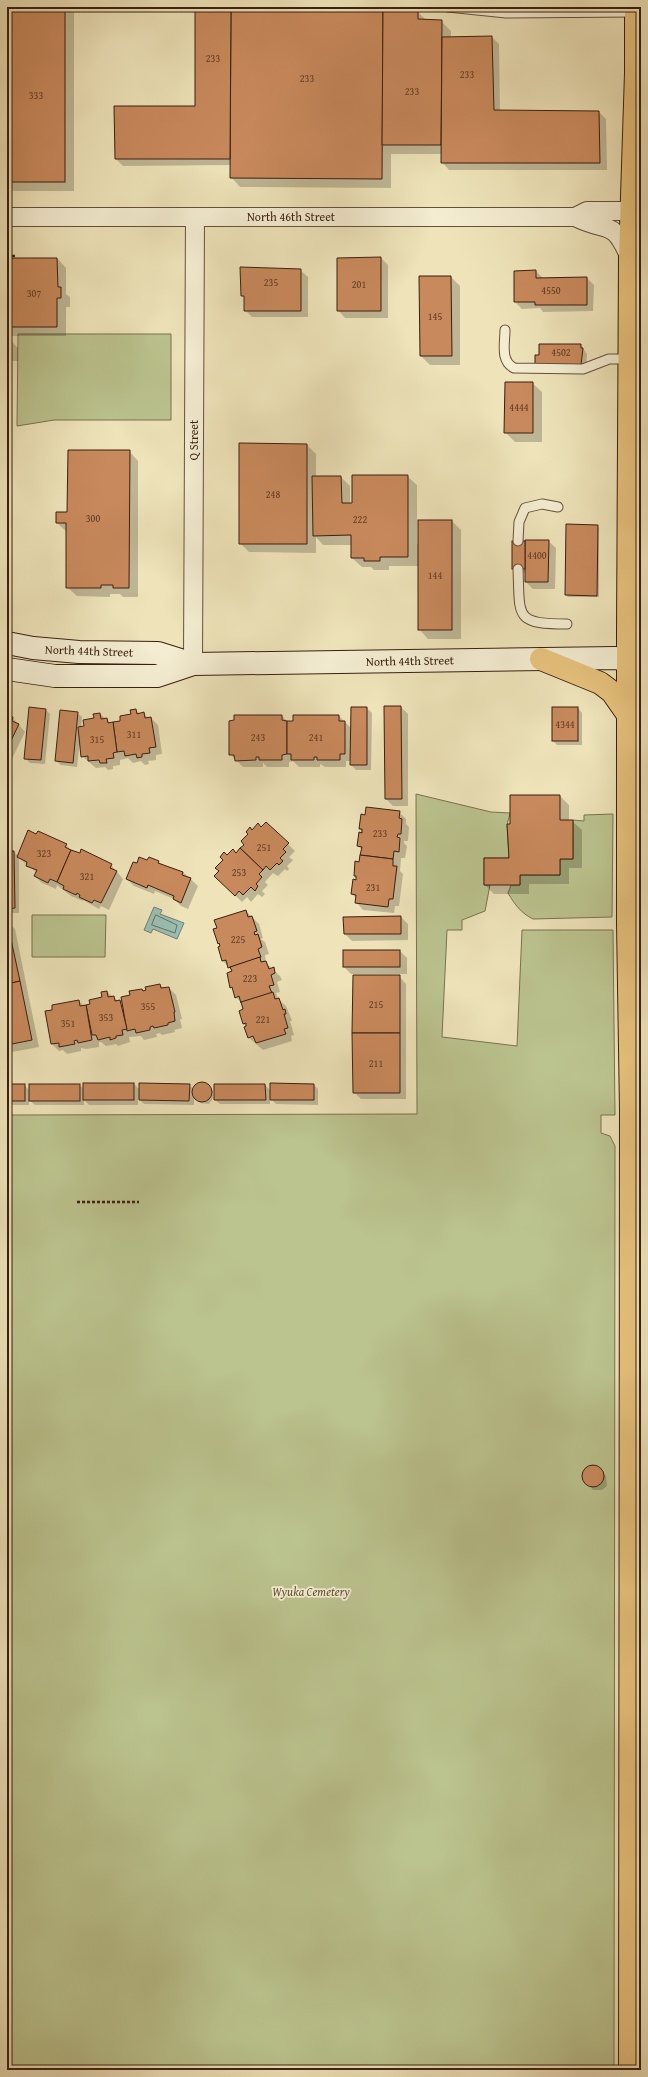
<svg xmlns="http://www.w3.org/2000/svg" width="648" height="2077" viewBox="0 0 648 2077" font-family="'Gentium Book Plus',serif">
<rect width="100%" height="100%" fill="#eee3b9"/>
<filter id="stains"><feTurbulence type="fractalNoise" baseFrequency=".005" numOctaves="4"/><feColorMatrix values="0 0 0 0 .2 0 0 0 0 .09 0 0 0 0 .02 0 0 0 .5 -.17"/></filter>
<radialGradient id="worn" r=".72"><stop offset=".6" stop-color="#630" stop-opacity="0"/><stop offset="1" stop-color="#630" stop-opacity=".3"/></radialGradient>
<g fill="#bbc38e" stroke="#7a7150">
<path d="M18,334h153v86h-117l-37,6z"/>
<path d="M416,794l75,18 19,1 -3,12 2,33h-25v27h6l-5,26 -23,9v10h-15l-5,107 75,9 5,-116h91l2,185h-14v18l9,3 5,10 -1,924h-607v-955l410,-1z"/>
<path d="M613,814l-1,103 -79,2c-12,-6 -18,-14 -25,-26l3,-8h9v-10h40v-16h13v-39l11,1v-6z"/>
<path d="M32,915h74l-1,42h-73z"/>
</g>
<path fill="#99beb2" stroke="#737e72" d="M154,907l8,3 -2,4 24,9 -7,16 -24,-10 -2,4 -7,-3z"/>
<g fill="#0003">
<rect x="7" y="7" width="67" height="184"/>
<path d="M264,7h65l2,2h52l3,3h32l8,8 15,1 10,10v7l41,-1 7,7 1,67 99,1 7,7 1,51h-158l-7,-8v-8h-51v34l-151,-1 -9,-10v-12l-108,1 -7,-7 80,-52 36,-96z"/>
<path d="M57,258l9,10v26l4,3v10h-4v29h-59v-77z"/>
<path d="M381,258l7,7v53h-43l-7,-8z"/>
<path d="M300,270l8,7v40h-56l-7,-7v-12l-3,-3z"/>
<path d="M536,271l7,7h44l7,7 -1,26 -50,1 -3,-4 -18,1 -7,-7z"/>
<path d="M451,277l9,9v79h-30l-9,-9z"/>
<path d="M7,341h4l7,7v13h-11z"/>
<path d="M581,345l6,9 -1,15h-45z"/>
<path d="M532,383l10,9v50h-27l-10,-10z"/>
<path d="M307,445l9,9v23h25l9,9v18l57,-28 10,9v59l35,-23 9,9v109h-33l-9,-10v-63h-30v4h-15l-3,-3h-9l-10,-9v-13h-29l-7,-8v16l-67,-1 -9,-9z"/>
<path d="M129,451l9,10v136h-15l-3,-3h-10v3l-33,-1 -10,-9v-55l-10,-9v-10h11z"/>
<path d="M597,526l2,2v69h-31l-2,-2z"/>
<path d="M548,541l8,7 -1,41h-22l-7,-7v-9h-9l-4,-4z"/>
<path d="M401,707l7,7v92h-15l-7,-7z"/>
<path d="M352,708h15l5,5 -1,57h-15l-5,-5v-4h-5v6h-21l-5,-3v3h-21l-6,-6 -4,1v5h-22l-4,-4v4h-20l-13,-13 52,-38 6,6 51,-6 13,13z"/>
<path d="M578,708l4,5v32h-25l-4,-4z"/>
<path d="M46,710l4,4 -5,50 -15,-1 -5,-5z"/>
<path d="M136,710l4,4h4l4,4h3l7,7 4,29 -6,1v5l-8,1 1,3 -4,1 -4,-4 -8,2 -5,-5 -8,2v5l-7,1v3l-5,1 -3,-3 -9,1 -14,-12 -2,-15 -3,26 -16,-2 -5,-4 21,-48 5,4 -1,10h4l15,-13 11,9 11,-1z"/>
<path d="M7,716l6,2 12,14 -14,29 -4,-2z"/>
<path d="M560,796l9,9v16h3l10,9v38h-13v16h-40v10h-35l-9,-9 25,-26 1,-33z"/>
<path d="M399,812l7,7v5l3,3 -1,14h-4v2l3,3 -2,12h-4l-1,13 3,3 -4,32h-4l-1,7 -31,-3 -7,-8v-4l-4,-4 5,-13 -2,-5 5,-13 2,-13 -4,-4 4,-12 -2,-5 6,-13z"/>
<path d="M266,823l29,28 -6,6 4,3 -6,6 2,3 -2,2 -2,-2 -7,7 -5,-3 -8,9 3,3 -6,6 3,3 -3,3 -4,-3 -7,8 -4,-5 -5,5 -27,-26 12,-20 9,-2 10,-9 6,-14 10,-3z"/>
<path d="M66,845l7,7 38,13 12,14 -14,31 -8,-4 -2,3 -16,-9v1l-12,-5 -14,-11 -1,4 -14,-6 -7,-7 2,-3 -18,-15v55h-12v-61h7l4,4z"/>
<path d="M150,858l24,12 1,-1 8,3 15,14 -10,23 -7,-3 -7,-7 -19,-8 -1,3 -20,-8 -7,-7 10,-14 11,-3z"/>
<path d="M246,911l13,13 4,14 -2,1 4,3 4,12 -4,1 1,8 14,13 2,4 -5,2 3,10 -4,1 2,6 8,7 5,12 1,3h-2l4,14 -3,1 1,5 -29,9 -14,-12 -2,-11 -3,-3 -2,-20 -6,-7 -7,-15 4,-10 -10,-11 -4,-14 2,-1 -3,-3z"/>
<path d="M401,917l7,7v16l-56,1 -7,-7z"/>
<path d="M7,922l8,7 24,118 -32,6z"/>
<path d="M344,951h56l7,7v16h-56l-7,-7z"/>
<path d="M399,976l7,8v115h-45l-7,-7z"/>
<path d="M160,985l4,4 5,-1 7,7 6,24h-2l2,9 -8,2 1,2 -13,3 -2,-2 -4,1 1,3 -13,3 -3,-4 -12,1 1,5 -12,4 -2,-2 -10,2 -5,-4h-2v5l-13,2 -5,-1v3l-14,3 -4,-4 -4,1 -7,-7 2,-34 25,-9 5,5 7,-1 12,-7 4,-6 11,9 3,-1 1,-2 9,-2 11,-6 2,1z"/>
<path d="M205,1083l8,8v7l-4,6 -9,-1 -6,-7v9l-50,-1 -6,-6v7h-49l-5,-5v5h-49l-6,-5v5h-22v-20h17l6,6 49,-6 5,4 50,-5 6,6 49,-5 4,4 4,-5z"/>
<path d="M265,1085l6,6 43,-6 4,4v16l-42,-1 -6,-6v6h-50l-5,-4z"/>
<path d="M589,1467h9l8,9 1,10 -5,4h-9l-10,-12 1,-6z"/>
</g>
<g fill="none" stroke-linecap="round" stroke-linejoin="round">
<path stroke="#6a6e62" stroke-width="1" d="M156,915l21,10 -2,8 -23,-8z"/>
</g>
<g fill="#c8895c" stroke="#3a1f11">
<rect x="7" y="7" width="58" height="175"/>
<path d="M231,7l152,1 -1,171 -152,-1z"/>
<path d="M195,10h36l-1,149h-115l-1,-53h81z"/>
<path d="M383,11h35v8l24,1 -1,125h-59z"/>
<path d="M492,36l2,74 105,1 1,52h-159l1,-126z"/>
<path d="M381,257v54h-44v-53z"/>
<path d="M7,258h50l1,29h3v11h-4v29h-50z"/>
<path d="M240,267l61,2v42h-57v-15h-3z"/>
<path d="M536,270v8l51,-1v28h-52v-3h-21v-31z"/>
<path d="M419,276h32l1,80h-32z"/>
<rect x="7" y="340" width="4" height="15"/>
<path d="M539,344h42v4h2l-2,17h-46v-10h4z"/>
<path d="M505,382h28v51h-29z"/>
<path d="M239,443l68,1v100h-68z"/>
<path d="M68,450h62l-1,138h-16v-3h-12v3h-35v-65h-10v-11h11z"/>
<path d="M352,475h56v82h-28v4h-16v-3h-13v-23l-38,1 -1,-60h29l1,27h10z"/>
<rect x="418" y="520" width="34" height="110"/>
<path d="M566,524l32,1 -1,71 -32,-1z"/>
<path d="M525,540h24l-1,42h-23z"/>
<rect x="512" y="541" width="13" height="28"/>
<path d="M384,706h17l1,93h-17z"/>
<path d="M29,707l17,2 -5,51 -17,-1z"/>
<path d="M351,707h16v58h-17z"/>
<rect x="552" y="707" width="26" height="34"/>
<path d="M136,709l1,5 7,-2 1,6 6,-1 5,30 -7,1 1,5 -8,1v3l-5,1 -1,-4 -11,2 -1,-5 -7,1 -4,-30 7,-1v-5l11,-2 -1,-4z"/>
<path d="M60,710l18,2 -5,51 -18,-2z"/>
<path d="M100,713l1,6 6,-1 1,5 5,-1 4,30 -4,1 1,5 -8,1 1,4h-7l-1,-3 -11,1v-5l-7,1 -3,-30 6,-1 -1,-6 11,-2 -1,-4z"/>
<path d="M7,714l6,3 -1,4 7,3 -12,25z"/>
<path d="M234,715h48v5l5,1v33l-5,1v5h-23v-3h-3v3l-21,1 -1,-6h-5v-34l5,-1z"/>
<path d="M293,715h46v6h6v33h-5v6h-23v-3h-3v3h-23v-6h-4v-33h6z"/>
<path d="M510,795h50v25h13v39h-13v16h-40v10h-36v-27h25l-2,-34h3z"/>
<path d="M366,807l34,4 -1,7 3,1 -1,15h-3l-1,3 3,1 -1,14 -5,-1 -1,8 -33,-4 2,-8 -5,-1 2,-14 3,1v-4h-3l2,-15 4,1z"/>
<path d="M266,822l23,21 -6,6 3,3 -6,6 3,3 -4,4 -2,-2 -7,7 -4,-4 -3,4 -23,-22 4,-3 -3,-4 7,-7 -2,-2 4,-5 2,3 6,-7 3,4z"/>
<path d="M28,830l8,4 2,-3 29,13 -2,3 6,3 -14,32 -7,-3 -2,4 -14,-7 3,-6 -11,-4 1,-4 -10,-5z"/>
<path d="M240,848l23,22 -4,4 3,3 -6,7 2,2 -3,5 -4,-4 -8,8 -4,-4 -4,5 -21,-20 5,-5 -4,-3 8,-8 -3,-3 4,-5 3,3 6,-6 3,4z"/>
<path d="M81,849l31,15 -2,4 7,3 -16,32 -7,-3 -2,3 -13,-6 1,-2 -3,-2 -1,2 -13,-6 1,-3 -7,-4 14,-32 9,3z"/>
<path d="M7,851h7l1,57 -8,1z"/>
<path d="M360,855l33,4v7h4l-4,33h-4l-1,8 -33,-4 1,-8 -5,-1 2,-15 3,1v-4h-2l1,-15 4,1z"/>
<path d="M139,857l8,3 2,-3 10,4 -1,2 25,9 -1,3 9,3 -10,25 -8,-4 1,-3 -26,-11 -1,3 -21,-9 7,-17 4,1z"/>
<path d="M246,910l2,7 4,-1 5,15 -3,1 1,3 3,-1 4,13 -4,2 3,8 -33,11 -2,-8 -4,1 -4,-14 2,-1 -1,-3 -1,1 -5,-15 4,-1 -3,-8z"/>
<path d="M401,916v18h-57l-1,-17z"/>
<path d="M7,921l13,60 -13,3z"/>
<rect x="343" y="950" width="57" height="17"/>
<path d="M260,957l1,5 5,-1 3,8 5,-2 1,6 -4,2 3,10 -5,1 3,7 -31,10 -2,-7 -4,2 -3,-11 -2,1 -3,-15 5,-2 -2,-4z"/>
<path d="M353,975h47v58h-48z"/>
<path d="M20,981l12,59 -25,5v-61z"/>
<path d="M160,984l1,4 8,-1 6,25h-1l1,9 -7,2v2l-14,3 -1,-2 -3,1v3l-14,3 -1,-4 -8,2 -6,-34 9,-2 -1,-4 13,-2 1,2 3,-1 -1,-3z"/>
<path d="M107,991l1,6 6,-1 1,5 5,-1 7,29 -5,1 1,5 -7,1v2l-6,2v-3l-12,3 -2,-5h-4l-6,-30 4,-1 -1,-4 13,-3 -1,-5z"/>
<path d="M273,992l2,7 4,-1 4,12 2,-1 1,5h-2l4,14 -4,1 2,5 -30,9 -3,-7 -5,2 -4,-11 2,-1v-3l-3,1 -4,-13 4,-2 -2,-7z"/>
<path d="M79,1000l1,6 6,-1 6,35 -14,3 -1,-3 -3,1 1,3 -16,3v-4l-8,1 -6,-33 7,-1v-5z"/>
<path d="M352,1033h48v60h-47z"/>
<circle cx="202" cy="1092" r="10"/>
<rect x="83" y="1083" width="51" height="17"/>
<path d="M139,1083l51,1 -1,17 -50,-1z"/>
<path d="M270,1083l44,1v16h-44z"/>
<rect x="7" y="1084" width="18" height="17"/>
<rect x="29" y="1084" width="51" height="17"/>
<path d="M214,1084h51l1,16h-52z"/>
<circle cx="593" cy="1476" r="11"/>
</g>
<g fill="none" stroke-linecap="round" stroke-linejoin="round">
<g stroke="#67503b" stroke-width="11">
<g id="lane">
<path d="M448,7l58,6 130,-1"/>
<path d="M505,330c0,13 -5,31 9,38l69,1 26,-10h21"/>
<path d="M518,541l1,-19 6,-14 17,-4 16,3"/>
<path d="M518,569c2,48 -4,55 49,55"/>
</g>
</g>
<g stroke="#67503b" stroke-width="20">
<g id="street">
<path d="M7,217h568c34,17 37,0 55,41"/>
<path d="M575,217l12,-6h45"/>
<path d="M193,664l2,-447"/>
</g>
</g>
<g stroke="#3a1f11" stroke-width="24">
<g id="secondary">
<path d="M7,643l26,5 46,4 79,1 35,11"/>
<path d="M7,669l48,7h102l36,-12 421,-6 27,3"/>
</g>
</g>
<g stroke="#3a1f11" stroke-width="24">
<g id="primary">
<path d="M541,659l59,24 12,9 16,23"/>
<path d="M630,2070l1,-959 -3,-188v-290l2,-375 6,-185v-66"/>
</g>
</g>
<g stroke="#3a1f11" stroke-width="2.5" stroke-dasharray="3 2" stroke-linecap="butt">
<path d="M7,256h10"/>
<path d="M77,1202h62"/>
</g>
<use href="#lane" stroke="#f4edd2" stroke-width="9"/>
<use href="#street" stroke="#f4edd2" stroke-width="18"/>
<use href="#secondary" stroke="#f4edd2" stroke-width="22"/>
<use href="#primary" stroke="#e7c27c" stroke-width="22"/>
</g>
<g text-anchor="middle" stroke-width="3.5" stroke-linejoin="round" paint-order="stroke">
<g font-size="10" fill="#5e3a24">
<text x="213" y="62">233</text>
<text x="467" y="78">233</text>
<text x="307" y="82">233</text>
<text x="412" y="95">233</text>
<text x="36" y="99">333</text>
<text x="271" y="286">235</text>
<text x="359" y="288">201</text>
<text x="551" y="294">4550</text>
<text x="34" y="297">307</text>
<text x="435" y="320">145</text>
<text x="561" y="356">4502</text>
<text x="519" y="411">4444</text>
<text x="273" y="498">248</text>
<text x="93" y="522">300</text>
<text x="360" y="523">222</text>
<text x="537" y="559">4400</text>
<text x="435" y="579">144</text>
<text x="565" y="728">4344</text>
<text x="134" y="738">311</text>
<text x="258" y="741">243</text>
<text x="316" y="741">241</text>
<text x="97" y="743">315</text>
<text x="380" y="837">233</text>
<text x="264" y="851">251</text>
<text x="44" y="857">323</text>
<text x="239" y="876">253</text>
<text x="87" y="880">321</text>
<text x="373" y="891">231</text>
<text x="238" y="943">225</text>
<text x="250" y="982">223</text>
<text x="376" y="1008">215</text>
<text x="148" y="1010">355</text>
<text x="106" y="1021">353</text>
<text x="263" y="1023">221</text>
<text x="68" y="1027">351</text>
<text x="376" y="1067">211</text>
</g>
<g font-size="12" fill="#3a1f11" stroke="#f4edd2">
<text x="291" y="221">North 46th Street</text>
<text transform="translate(194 440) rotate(-90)" y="4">Q Street</text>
<text transform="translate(89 651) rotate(2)" y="4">North 44th Street</text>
<text transform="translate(410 661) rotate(-1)" y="4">North 44th Street</text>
</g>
<g font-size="12" font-style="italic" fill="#615036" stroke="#f4edd2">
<text x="311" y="1596">Wyuka Cemetery</text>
</g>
</g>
<rect width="648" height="2077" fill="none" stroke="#eee3b9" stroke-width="24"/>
<rect x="8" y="8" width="632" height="2061" fill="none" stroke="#3a1f11" stroke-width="2"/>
<rect x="12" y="12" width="624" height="2053" fill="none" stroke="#3a1f11"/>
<rect width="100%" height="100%" filter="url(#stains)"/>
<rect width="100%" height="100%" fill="url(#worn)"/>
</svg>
